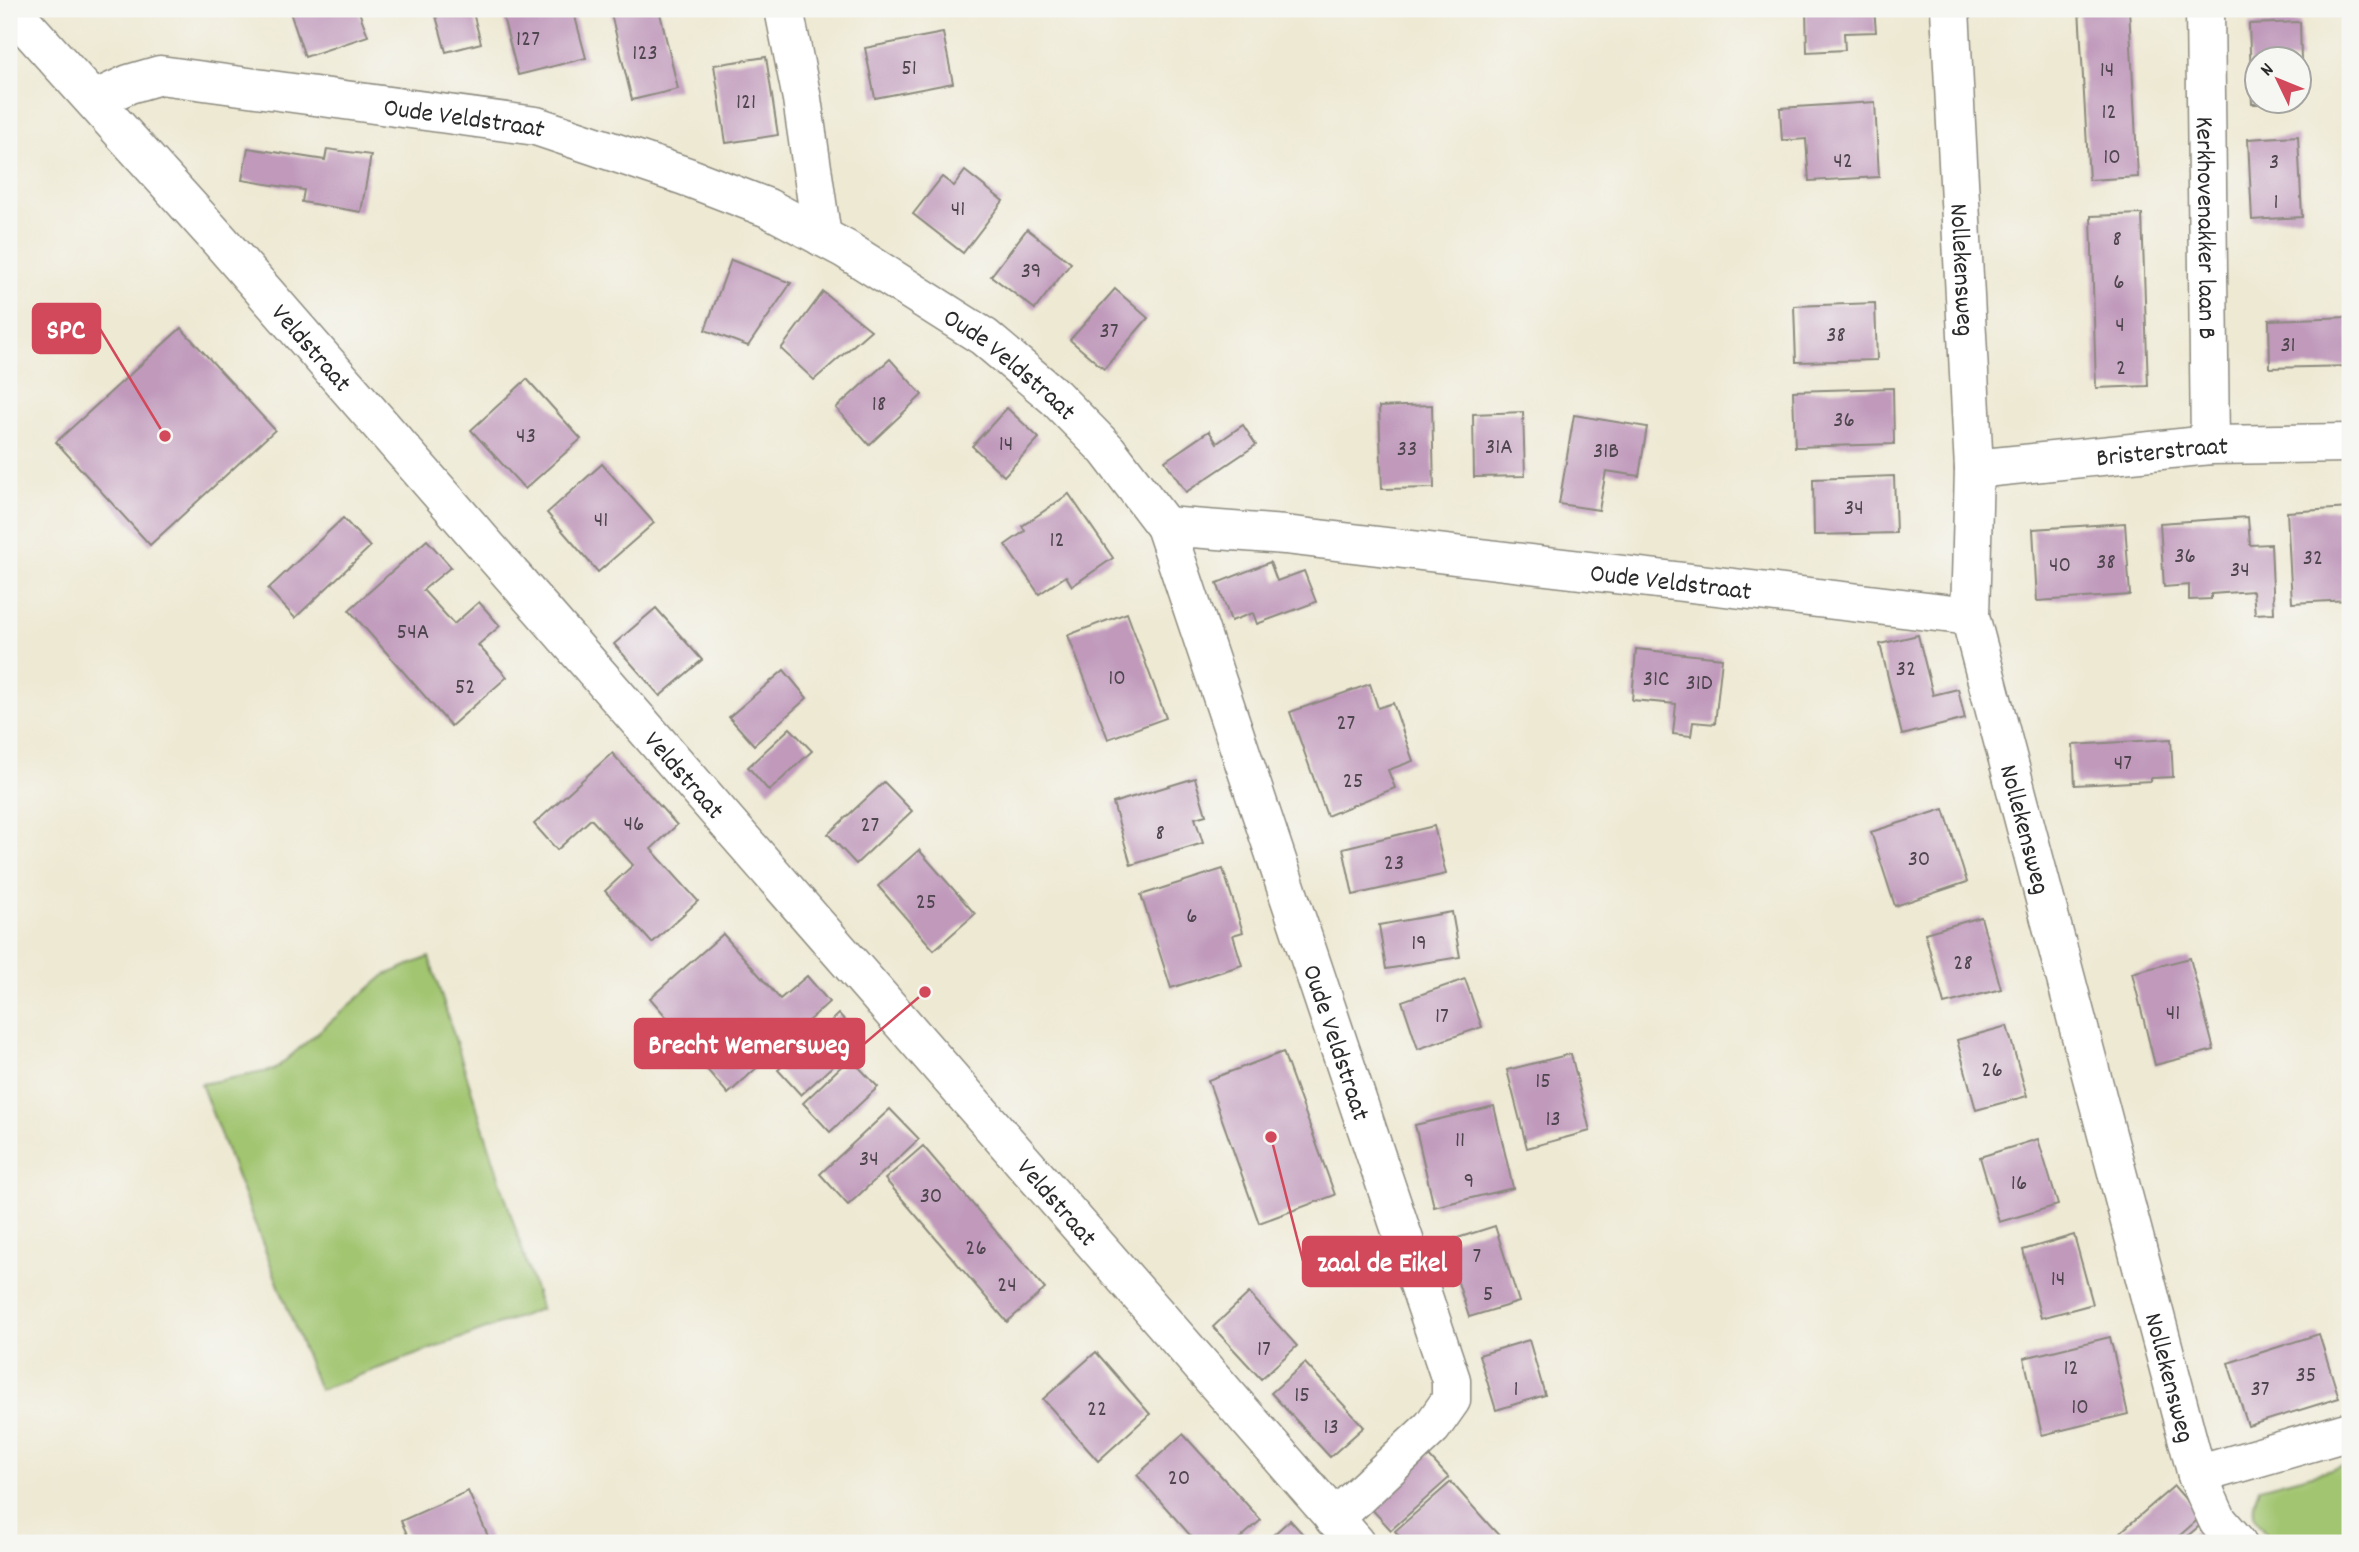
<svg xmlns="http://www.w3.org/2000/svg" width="2359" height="1552" viewBox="0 0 2359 1552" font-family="Dekko,sans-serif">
<rect width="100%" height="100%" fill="#f6f6f2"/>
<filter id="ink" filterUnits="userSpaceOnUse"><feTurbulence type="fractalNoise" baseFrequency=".0143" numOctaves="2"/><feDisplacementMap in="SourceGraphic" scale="14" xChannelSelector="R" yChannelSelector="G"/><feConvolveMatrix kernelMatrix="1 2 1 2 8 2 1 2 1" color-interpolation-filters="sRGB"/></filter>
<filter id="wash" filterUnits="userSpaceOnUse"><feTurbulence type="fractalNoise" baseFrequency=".00686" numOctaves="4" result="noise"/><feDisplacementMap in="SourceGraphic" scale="28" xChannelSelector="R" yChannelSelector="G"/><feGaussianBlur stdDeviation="1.57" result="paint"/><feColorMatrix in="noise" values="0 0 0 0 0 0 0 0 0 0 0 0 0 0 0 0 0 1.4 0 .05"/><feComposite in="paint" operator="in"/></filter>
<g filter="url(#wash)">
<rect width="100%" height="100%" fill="#eee9d3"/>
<g fill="#a1c56f" stroke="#66784d" stroke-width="2">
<path d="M429,957l112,352 -222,81 -118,-306 73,-14 111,-95z"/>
<path d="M2350,1464v79h-76c-18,-21 -27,-27 -15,-55z"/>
</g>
<g id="blocks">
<g fill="#c099bb">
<path d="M289,9h69l10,27 -63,21z"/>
<path d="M434,9h38l9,34 -35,9z"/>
<path d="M501,9h72l13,49 -68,17z"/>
<path d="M632,9h27l19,80 -46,11 -21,-86z"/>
<path d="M1806,9h68l2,23 -32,1 1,17 -38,2z"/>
<path d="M2079,9h50l9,168 -49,3z"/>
<path d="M2300,22l1,38h-43v42h10v2h-16l-3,-80z"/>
<path d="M943,33l10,50 -78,15 -10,-50z"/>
<path d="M766,57l12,78 -52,8 -12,-78z"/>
<path d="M1875,102l4,75 -70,4 -3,-42 -24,2 -2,-33z"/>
<path d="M2298,136l4,81 -50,3 -4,-81z"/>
<path d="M248,148l77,12 2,-11 44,6 -10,57 -59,-10 2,-12 -62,-10z"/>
<path d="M965,171l38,30 -40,52 -50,-39 29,-37 12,9z"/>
<path d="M2142,214l6,172 -52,2 -5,-172z"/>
<path d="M1027,229l44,34 -36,46 -44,-33z"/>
<path d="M731,260l60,23 -43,63 -43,-16z"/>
<path d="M1115,289l33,29 -44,51 -34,-29z"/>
<path d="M823,292l48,38 -57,50 -33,-31z"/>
<path d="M1875,303l2,57 -81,2 -2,-56z"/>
<path d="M2349,317l1,49 -80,2 -1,-48z"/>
<path d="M181,328l94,102 -125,115 -94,-103z"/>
<path d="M890,359l32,36 -53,50 -33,-37z"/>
<path d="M527,379l54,60 -56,50 -54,-59z"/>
<path d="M1893,388l1,56 -99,3 -2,-56z"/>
<path d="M1432,405l2,83 -52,1 -3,-82z"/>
<path d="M1007,408l32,30 -35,38 -32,-30z"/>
<path d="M1523,412l2,64 -51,1 -1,-63z"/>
<path d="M1574,415l73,12 -8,49 -33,-5 -7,39 -40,-6z"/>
<path d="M1243,425l13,20 -70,47 -21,-31 44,-30 8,12z"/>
<path d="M602,464l52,59 -56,49 -51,-59z"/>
<path d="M1894,476l2,57 -82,2 -1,-56z"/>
<path d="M1069,494l44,64 -41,28 -6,-10 -27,18 -34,-49 20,-14 -3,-5z"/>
<path d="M2350,508v92l-58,3 -5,-91z"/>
<path d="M2248,517l2,28 21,-1 3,69 -19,1 -2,-23 -42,3v5l-22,1v-15l-25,2 -4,-64z"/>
<path d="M343,518l27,29 -75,71 -27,-29z"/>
<path d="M2125,523l5,72 -93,6 -4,-72z"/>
<path d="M427,540l24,27 -28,23 31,34 25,-22 21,24 -22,19 29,32 -56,49 -102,-116z"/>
<path d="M1270,562l7,19 27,-10 12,31 -59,22 -4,-11 -22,8 -14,-38z"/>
<path d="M656,608l46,52 -42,36 -46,-52z"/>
<path d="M1127,613l39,105 -58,21 -40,-104z"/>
<path d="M1918,635l15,60 25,-6 7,30 -63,16 -22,-91z"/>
<path d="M1636,649l86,9 -7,66 -22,-2 -2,14 -18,-2 3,-30 -44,-4z"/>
<path d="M784,670l23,28 -53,47 -25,-28z"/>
<path d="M1370,684l8,24 15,-5 20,58 -25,9 7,18 -68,28 -37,-104z"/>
<path d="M790,728l22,23 -43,40 -21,-24z"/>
<path d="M2171,739l2,38 -22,1v3l-76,4 -2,-40z"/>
<path d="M612,753l65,72 -26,24 47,52 -46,42 -47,-52 28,-26 -42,-46 -34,31 -23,-26z"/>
<path d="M1195,778l11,37 -11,3 8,25 -72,22 -18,-62z"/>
<path d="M884,782l28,29 -56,53 -28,-30z"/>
<path d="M1944,809l23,73 -72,24 -24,-74z"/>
<path d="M1434,826l12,48 -93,21 -10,-47z"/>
<path d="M919,850l56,64 -41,36 -56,-64z"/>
<path d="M1223,869l20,63 -10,3 9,30 -71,23 -30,-93z"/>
<path d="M1452,912l8,45 -74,12 -7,-44z"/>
<path d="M1981,917l20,72 -57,15 -19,-71z"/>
<path d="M723,934l57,65 27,-23 22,26 -101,92 -24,-28 3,-2 -57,-66z"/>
<path d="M2190,958l24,92 -59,15 -23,-92z"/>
<path d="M1465,979l17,48 -64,22 -16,-48z"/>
<path d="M839,1014l23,25 -61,56 -23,-25z"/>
<path d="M2007,1026l20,70 -51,14 -19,-70z"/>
<path d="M1283,1052l52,143 -76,28 -51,-143z"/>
<path d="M1571,1054l19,77 -63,17 -20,-78z"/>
<path d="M850,1058l28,29 -48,45 -27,-29z"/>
<path d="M1494,1106l19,82 -79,19 -19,-82z"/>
<path d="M890,1109l29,30 -71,66 -28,-31z"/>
<path d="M2038,1139l20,66 -59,17 -19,-65z"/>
<path d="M923,1146l122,143 -38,33 -122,-143z"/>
<path d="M1495,1226l24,76 -50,15 -24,-75z"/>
<path d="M2074,1235l19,69 -52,14 -18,-68z"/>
<path d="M1249,1293l48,53 -36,33 -48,-52z"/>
<path d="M2319,1334l20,64 -91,28 -20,-63z"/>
<path d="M2110,1337l18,77 -86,21 -18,-77z"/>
<path d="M1529,1340l16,55 -49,15 -17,-55z"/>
<path d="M1096,1352l54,62 -52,47 -55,-62z"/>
<path d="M1305,1363l59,64 -34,30 -59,-64z"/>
<path d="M1183,1434l78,86 -26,23h-38l-60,-68z"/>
<path d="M1426,1453l23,25 -58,52 -23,-25z"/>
<path d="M1451,1482l40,45 15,16h-101l-10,-12z"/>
<path d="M2174,1486l27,31 -30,26h-63z"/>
<path d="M468,1491l23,52h-80l-10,-22z"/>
<path d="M1290,1520l21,23h-47z"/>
<path d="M2203,1523l17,20h-41z"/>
</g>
</g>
</g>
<g filter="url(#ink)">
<use href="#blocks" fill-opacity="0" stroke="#8c8a7f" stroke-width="2"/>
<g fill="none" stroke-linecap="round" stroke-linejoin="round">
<g stroke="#8c8a7f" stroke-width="41">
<g id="minor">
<path id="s1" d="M11,9l210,233 1135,1301"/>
<path d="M784,9l18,90 20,138"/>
<path id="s2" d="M1950,9l24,460 -4,147 227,859 21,46 19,22"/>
<path id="s3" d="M2205,9l5,436"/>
<path id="s4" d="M94,100l35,-16 31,-9 376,51 149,50 83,32 77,41 139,88 71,60 52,53 58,76 286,854v20l-19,27 -98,92"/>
<path id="s5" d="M1974,469l236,-24 140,-2"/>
<path id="s6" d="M1165,526l120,9 685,81"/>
<path d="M2197,1475l153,-44"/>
</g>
</g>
<use href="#minor" stroke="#fff" stroke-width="38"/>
</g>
</g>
<g text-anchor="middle" stroke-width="6" stroke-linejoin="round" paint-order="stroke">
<g font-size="23" fill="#50464f">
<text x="528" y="45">127</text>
<text x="645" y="59">123</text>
<text x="909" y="74">51</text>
<text x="2107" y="76">14</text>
<text x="746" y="108">121</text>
<text x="2109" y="118">12</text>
<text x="2112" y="163">10</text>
<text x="1843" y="167">42</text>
<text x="2274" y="168">3</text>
<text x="2276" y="208">1</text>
<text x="958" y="215">41</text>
<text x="2117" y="245">8</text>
<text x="1031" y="277">39</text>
<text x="2119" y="288">6</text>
<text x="2120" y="331">4</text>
<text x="1109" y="337">37</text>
<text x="1836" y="341">38</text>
<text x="2288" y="351">31</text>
<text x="2121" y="374">2</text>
<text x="879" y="410">18</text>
<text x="1844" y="426">36</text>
<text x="526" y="442">43</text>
<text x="1006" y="450">14</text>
<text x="1499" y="453">31A</text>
<text x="1407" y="455">33</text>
<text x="1606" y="457">31B</text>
<text x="1854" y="514">34</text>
<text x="601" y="526">41</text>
<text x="1057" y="546">12</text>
<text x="2185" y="562">36</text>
<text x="2313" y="564">32</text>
<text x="2106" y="568">38</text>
<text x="2060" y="571">40</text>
<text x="2240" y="576">34</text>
<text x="413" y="638">54A</text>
<text x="1906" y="675">32</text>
<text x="1117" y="684">10</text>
<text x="1656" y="685">31C</text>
<text x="1699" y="689">31D</text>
<text x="465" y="693">52</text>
<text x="1346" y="729">27</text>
<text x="2123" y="769">47</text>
<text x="1353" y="787">25</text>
<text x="634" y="830">46</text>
<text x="870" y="831">27</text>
<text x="1160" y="839">8</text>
<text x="1919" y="865">30</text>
<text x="1394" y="869">23</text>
<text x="926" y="908">25</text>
<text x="1192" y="922">6</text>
<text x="1419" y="949">19</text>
<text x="1963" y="969">28</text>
<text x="2173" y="1019">41</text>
<text x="1442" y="1022">17</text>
<text x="1992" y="1076">26</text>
<text x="1543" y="1087">15</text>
<text x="1553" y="1125">13</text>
<text x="1460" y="1146">11</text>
<text x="869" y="1165">34</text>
<text x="1469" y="1187">9</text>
<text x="2019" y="1189">16</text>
<text x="931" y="1202">30</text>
<text x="976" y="1254">26</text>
<text x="1477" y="1262">7</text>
<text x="2058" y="1285">14</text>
<text x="1007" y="1291">24</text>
<text x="1488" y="1300">5</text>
<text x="1264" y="1355">17</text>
<text x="2071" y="1374">12</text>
<text x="2306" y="1381">35</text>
<text x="1516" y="1395">1</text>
<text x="2260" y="1395">37</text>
<text x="1302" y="1401">15</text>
<text x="2080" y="1413">10</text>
<text x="1097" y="1415">22</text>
<text x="1331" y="1433">13</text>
<text x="1179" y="1484">20</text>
</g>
<g font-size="26" fill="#2b2b2b" stroke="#f6f6f2">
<text dy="9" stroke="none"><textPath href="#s4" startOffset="378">Oude Veldstraat</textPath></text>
<text dy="9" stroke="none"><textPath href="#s3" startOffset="219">Kerkhovenakker laan B</textPath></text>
<text dy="9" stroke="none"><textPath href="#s2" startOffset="261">Nollekensweg</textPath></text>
<text dy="9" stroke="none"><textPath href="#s1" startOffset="453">Veldstraat</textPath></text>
<text dy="9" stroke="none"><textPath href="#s4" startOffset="985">Oude Veldstraat</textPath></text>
<text dy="9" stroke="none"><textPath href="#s5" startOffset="189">Bristerstraat</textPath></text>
<text dy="9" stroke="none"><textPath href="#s6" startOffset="509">Oude Veldstraat</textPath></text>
<text dy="9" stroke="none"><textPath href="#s1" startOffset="1020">Veldstraat</textPath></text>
<text dy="9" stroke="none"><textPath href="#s2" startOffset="828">Nollekensweg</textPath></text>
<text dy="9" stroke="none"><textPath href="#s4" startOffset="1755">Oude Veldstraat</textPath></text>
<text dy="9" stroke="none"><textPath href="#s1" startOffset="1587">Veldstraat</textPath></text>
<text dy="9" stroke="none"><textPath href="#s2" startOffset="1395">Nollekensweg</textPath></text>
</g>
</g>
<path fill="none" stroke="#d1495b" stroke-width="2.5" d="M165 436L100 329M925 992L864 1044M1271 1137L1303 1261"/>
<g fill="#d1495b" stroke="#f6f6f2" stroke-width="2.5">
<circle cx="165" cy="436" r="7"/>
<circle cx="925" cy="992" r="7"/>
<circle cx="1271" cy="1137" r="7"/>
</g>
<g fill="#d1495b" stroke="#d1495b" stroke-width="2.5">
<rect x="33" y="304" width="67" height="49" rx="7"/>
<rect x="635" y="1019" width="229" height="49" rx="7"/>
<rect x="1303" y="1237" width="158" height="49" rx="7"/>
</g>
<g font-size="28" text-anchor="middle" font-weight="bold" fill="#fff">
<text x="66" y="338">SPC</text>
<text x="749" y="1053">Brecht Wemersweg</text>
<text x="1382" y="1271">zaal de Eikel</text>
</g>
<rect width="2359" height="1552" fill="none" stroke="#f6f6f2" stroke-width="35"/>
<g transform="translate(2278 80) rotate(313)"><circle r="33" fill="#f6f6f2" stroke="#a5a5a2" stroke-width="2"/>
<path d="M0-5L12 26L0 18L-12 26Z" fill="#d1495b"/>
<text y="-10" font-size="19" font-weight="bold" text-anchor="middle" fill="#2b2b2b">N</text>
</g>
</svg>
